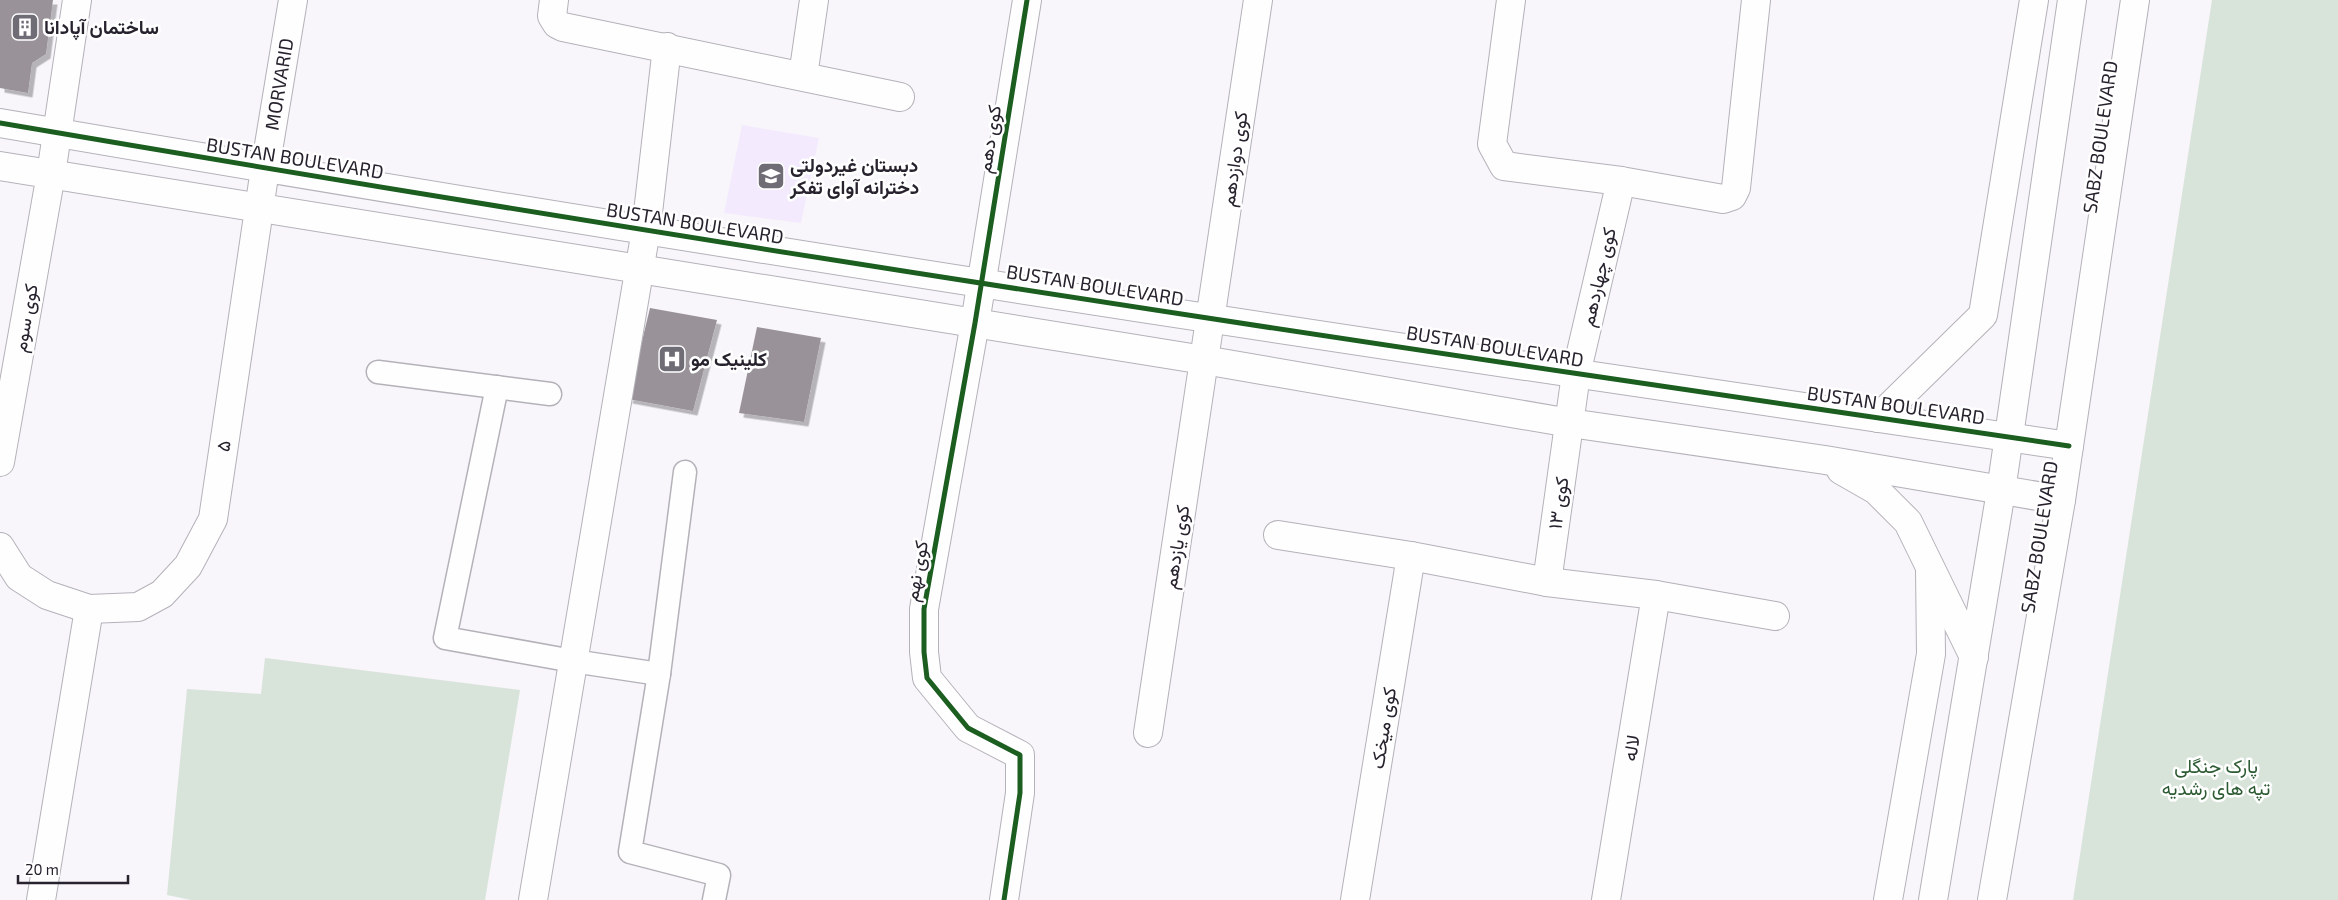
<svg xmlns="http://www.w3.org/2000/svg" width="2338" height="900" viewBox="0 0 2338 900" font-family="'Exo 2',Vazirmatn,sans-serif">
<defs>
<filter id="shadow"><feDropShadow dx="4.5" dy="4.5" stdDeviation="0" flood-color="#0004"/></filter>
</defs>
<rect width="100%" height="100%" fill="#f8f5fb"/>
<path fill="#f3ebfd" d="M742,125l77,13 -18,85 -77,-10z"/>
<g fill="#d8e3da">
<path d="M2212,0h126v900h-265z"/>
<path d="M265,658l255,32 -35,210h-294l-24,-5 20,-206 74,5z"/>
</g>
<g fill="#999399" filter="url(#shadow)">
<path d="M0,0h53l-7,54 -14,9 -4,30 -28,-5z"/>
<path d="M650,308l67,12 -24,91 -65,-12z"/>
<path d="M757,327l64,11 -17,84 -65,-9z"/>
</g>
<g fill="none" stroke-linecap="round" stroke-linejoin="round">
<g stroke="#b5b1b9" stroke-width="25">
<g id="lane">
<path d="M378,372l172,22"/>
<path d="M497,387l-52,251 128,23 86,13"/>
<path d="M685,472l-26,202 -29,178 89,23 -5,25"/>
</g>
</g>
<g stroke="#b5b1b9" stroke-width="30">
<g id="street">
<path d="M554,0l-2,16 5,8 6,3 337,70"/>
<path d="M1511,0l-19,144 12,22 117,15 102,18 9,-3 4,-8 20,-188"/>
<path d="M803,76l11,-76"/>
<path d="M646,230l21,-183"/>
<path d="M0,462l51,-288 26,-174"/>
<path d="M1278,535l133,21 136,26 109,13 119,21"/>
<path d="M0,547l19,30 28,18 42,14 49,-2 24,-13 26,-28 25,-47 52,-350"/>
<path d="M1547,582l29,-208 45,-193"/>
<path d="M1148,733l110,-733"/>
<path d="M41,900l48,-291"/>
<path d="M1004,900l16,-107v-38l-52,-27 -41,-50 -3,-26v-43l51,-286 52,-323"/>
<path d="M1355,900l56,-344"/>
<path d="M1606,900l50,-305"/>
</g>
</g>
<g stroke="#b5b1b9" stroke-width="30">
<g id="secondary">
<path d="M0,123c526,90 1052,173 1580,251 163,25 326,47 489,72"/>
<path d="M0,166l1204,194 366,63 255,37 236,40"/>
<path id="s1" d="M265,169l28,-169"/>
<path d="M1878,418l105,-103 51,-315"/>
<path d="M1841,470l35,20 32,32 66,135"/>
<path d="M533,900l113,-670"/>
<path d="M1888,900l43,-246 -1,-86"/>
<path d="M1933,900l68,-409 71,-491"/>
<path d="M1992,900l69,-400 74,-500"/>
</g>
</g>
<use href="#lane" stroke="#fefefe" stroke-width="22"/>
<use href="#street" stroke="#fefefe" stroke-width="28"/>
<use href="#secondary" stroke="#fefefe" stroke-width="28"/>
<g stroke="#fff" stroke-width="8">
<g id="cycleway">
<path d="M0,123c526,90 1052,173 1580,251 163,25 326,47 489,72"/>
<path d="M1004,900l16,-107v-38l-52,-27 -41,-50 -3,-26v-43l51,-286 52,-323"/>
</g>
</g>
<use href="#cycleway" stroke="#1b5e20" stroke-width="5"/>
</g>
<defs>
<g id="building-square" transform="scale(1.4375)"><rect x="-9" y="-9" width="18" height="18" rx="4" fill="#706c75" stroke="#fff"/><path d="M-4-6H4V6H1V3H-1V6H-4ZM-2.5-4.3h1.7v1.8h-1.7ZM.8-4.3h1.7v1.8H.8ZM-2.5-1h1.7V.8h-1.7ZM.8-1h1.7V.8H.8Z" fill="#fff"/></g>
<g id="school-square" transform="scale(1.4375)"><rect x="-9" y="-9" width="18" height="18" rx="4" fill="#706c75" stroke="#fff"/><path d="M0-5L7-2L0 1L-7-2ZM-4 1L0 2.5L4 1V4Q0 6-4 4Z" fill="#fff"/></g>
<g id="hospital-square" transform="scale(1.4375)"><rect x="-9" y="-9" width="18" height="18" rx="4" fill="#706c75" stroke="#fff"/><path d="M-5-5h3v3.5h4V-5h3V5h-3V1.5h-4V5h-3Z" fill="#fff"/></g>
</defs>
<g fill-rule="evenodd">
<use href="#building-square" x="25" y="27"/>
<use href="#school-square" x="771" y="176"/>
<use href="#hospital-square" x="672" y="359"/>
</g>
<g text-anchor="middle" stroke-width="5" stroke-linejoin="round" paint-order="stroke">
<g font-size="19" font-weight="bold" fill="#27222d" stroke="#fff" text-anchor="start">
<text x="44" y="34">ساختمان آپادانا</text>
<text x="790" y="172">دبستان غیردولتی<tspan x="790" dy="22">دخترانه آوای تفکر</tspan></text>
<text x="691" y="366">کلینیک مو</text>
</g>
<g font-size="19" fill="#27222d" stroke="#fff">
<text dy="7" stroke="none"><textPath href="#s1" startOffset="86">MORVARID</textPath></text>
<text transform="translate(2100 137) rotate(-82)" y="7">SABZ BOULEVARD</text>
<text transform="translate(989 139) rotate(-81)" y="7">کوی دهم</text>
<text transform="translate(295 158) rotate(9)" y="7">BUSTAN BOULEVARD</text>
<text transform="translate(1234 159) rotate(-82)" y="7">کوی دوازدهم</text>
<text transform="translate(695 223) rotate(9)" y="7">BUSTAN BOULEVARD</text>
<text transform="translate(1598 277) rotate(-77)" y="7">کوی چهاردهم</text>
<text transform="translate(1095 285) rotate(9)" y="7">BUSTAN BOULEVARD</text>
<text transform="translate(25 318) rotate(-80)" y="7">کوی سوم</text>
<text transform="translate(1495 346) rotate(9)" y="7">BUSTAN BOULEVARD</text>
<text transform="translate(1896 405) rotate(8)" y="7">BUSTAN BOULEVARD</text>
<text transform="translate(223 446) rotate(-82)" y="7">۵</text>
<text transform="translate(1558 503) rotate(-82)" y="7">کوی ۱۳</text>
<text transform="translate(2039 537) rotate(-81)" y="7">SABZ BOULEVARD</text>
<text transform="translate(1176 547) rotate(-81)" y="7">کوی یازدهم</text>
<text transform="translate(916 571) rotate(-80)" y="7">کوی نهم</text>
<text transform="translate(1383 728) rotate(-81)" y="7">کوی میخک</text>
<text transform="translate(1631 748) rotate(-81)" y="7">لاله</text>
</g>
<g font-size="19" fill="#2c5a32" stroke="#fff">
<text x="2216" y="773">پارک جنگلی<tspan x="2216" dy="22">تپه های رشدیه</tspan></text>
</g>
</g>
<path d="M18 875v8h110v-8" fill="none" stroke="#27222d" stroke-width="2.5"/>
<text x="25" y="875" font-size="15" fill="#27222d" stroke="#ffffff" stroke-width="4" paint-order="stroke">20 m</text>
</svg>
